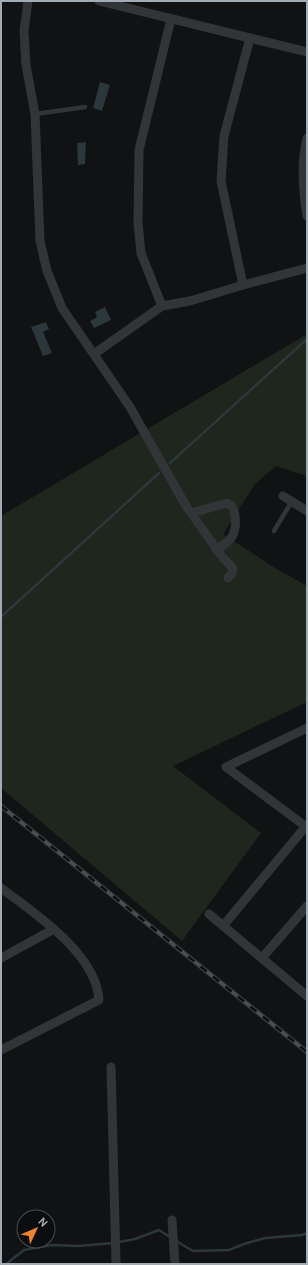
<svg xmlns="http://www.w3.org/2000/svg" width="308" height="1265" viewBox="0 0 308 1265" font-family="Overpass,sans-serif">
<rect width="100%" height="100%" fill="#111213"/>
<path fill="#1d1e20" d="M1,802l306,246v8l-306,-246z"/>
<path fill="#1e261e" d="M307,334v142l-31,-10 -21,18 -32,50 52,34 32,18v116l-134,64 88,67 -79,108 -181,-153v-272z"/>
<g fill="#2b373b">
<path d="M100,82l10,3 -8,26 -9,-3z"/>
<path d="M86,142l-1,22 -7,1 -1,-22z"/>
<path d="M105,307l6,13 -17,8 -4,-7 7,-4 -2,-5z"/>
<path d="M46,322l3,7 -6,3 9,21 -9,3 -12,-29z"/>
</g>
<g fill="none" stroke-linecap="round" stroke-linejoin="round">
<g stroke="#2b373b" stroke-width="2.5">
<path d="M170,463l137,-124"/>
<path d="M1,617l158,-144"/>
<path d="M176,1241l17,10 36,-1 15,-6 21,-6 37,-3 5,-2"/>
<path d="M6,1264l18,-14 28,-5 26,1 36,-3 21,-4 24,-9 11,7"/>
</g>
<g stroke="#323538" stroke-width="4.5">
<path d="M35,114l50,-7"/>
<path d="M274,531l18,-30"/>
</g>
<g stroke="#323538" stroke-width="9">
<path d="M28,1l-4,30 2,34 9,49 5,127 7,30 15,37 68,99 56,99 37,52 9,9 1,3 -1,3 -4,5"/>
<path d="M99,1l208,51"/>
<path d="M307,138c-6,24 -4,54 0,78"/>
<path d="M243,285l-22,-104 3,-45 26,-98"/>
<path d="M162,306l-21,-53 -3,-30 1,-73 32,-131"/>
<path d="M94,354l68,-48 28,-5 53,-16 64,-17"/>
<path d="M283,496l24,15"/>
<path d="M191,513l36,-10c6,3 7,6 8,13 2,17 -3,26 -19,33"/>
<path d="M305,826l-79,-59 81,-39"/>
<path d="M1,888c34,26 95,65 98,112l-98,50"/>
<path d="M209,914l98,82"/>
<path d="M223,926l84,-101"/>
<path d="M1,958l53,-29"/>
<path d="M262,958l45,-52"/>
<path d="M111,1067l5,197"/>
<path d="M172,1220l3,44"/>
</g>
<g stroke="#4a4d51" stroke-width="4">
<path id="rail" d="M1,806l306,246"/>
</g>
<use href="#rail" stroke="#0c0d0e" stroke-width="2.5" stroke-dasharray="8" stroke-linecap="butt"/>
</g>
<rect width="308" height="1265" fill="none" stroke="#a3acb4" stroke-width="4"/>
<g transform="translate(36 1229) rotate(46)"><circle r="19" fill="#0c0d0e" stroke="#484d50"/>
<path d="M0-3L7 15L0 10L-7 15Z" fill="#ef842d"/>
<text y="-6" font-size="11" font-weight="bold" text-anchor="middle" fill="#a3acb4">N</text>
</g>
</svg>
